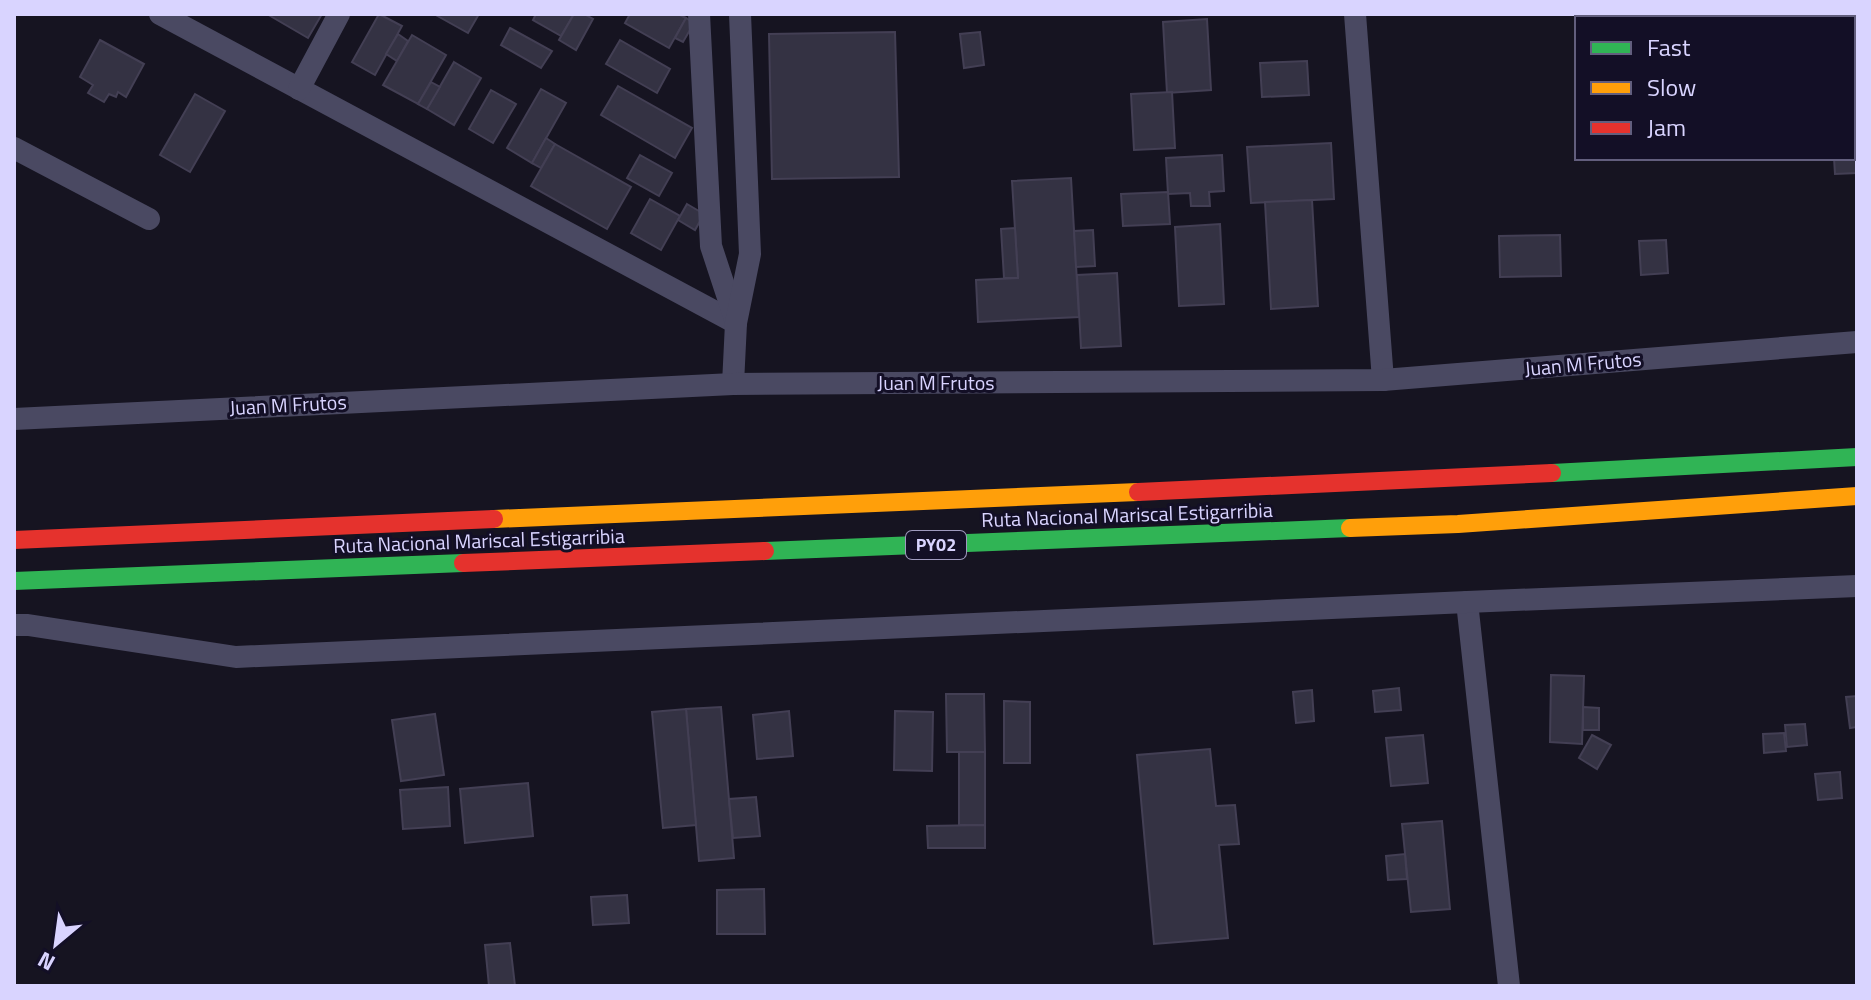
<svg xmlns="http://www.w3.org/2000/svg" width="1871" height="1000" viewBox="0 0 1871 1000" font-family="'Titillium Web',sans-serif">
<rect width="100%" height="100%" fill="#161421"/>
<g fill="#343243" stroke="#433f54" stroke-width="2">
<path d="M267,14h55l-14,24z"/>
<path d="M379,14l23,12 -27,49 -23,-13z"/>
<path d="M434,14h45l-11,19z"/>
<path d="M536,14h38l-13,22 -28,-16z"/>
<path d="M574,14h10l9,5 -17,31 -17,-10z"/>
<path d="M630,14h48l8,4 -17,30 -44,-25z"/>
<path d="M686,18l8,5 -11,19 -8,-4z"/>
<path d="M1207,19l4,71 -44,3 -4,-71z"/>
<path d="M510,28l42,23 -11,17 -40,-23z"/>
<path d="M895,32l4,145 -127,2 -3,-145z"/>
<path d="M980,32l4,33 -20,3 -4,-34z"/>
<path d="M398,34l10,7 -11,20 -11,-7z"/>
<path d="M412,35l34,20 -28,49 -35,-19z"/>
<path d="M100,40l44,24 -18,33 -8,-5 -2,5 -7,-3 -5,8 -16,-9 5,-8 -13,-8z"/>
<path d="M620,40l50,29 -13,24 -51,-29z"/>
<path d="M1307,61l2,34 -47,2 -2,-34z"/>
<path d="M454,62l27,16 -27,47 -27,-16z"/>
<rect x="1853" y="77" width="4" height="32"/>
<path d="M431,82l9,5 -13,22 -9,-5z"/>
<path d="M618,86l74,42 -17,30 -74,-43z"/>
<path d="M541,89l25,14 -34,60 -25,-15z"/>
<path d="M491,90l25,14 -23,39 -24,-14z"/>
<path d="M1172,92l3,56 -41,2 -3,-56z"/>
<path d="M195,94l30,17 -35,61 -30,-17z"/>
<path d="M1853,121h4v52l-22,1 -1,-16h19z"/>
<path d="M546,138l9,6 -14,24 -9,-5z"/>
<path d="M1331,143l3,56 -83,4 -4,-56z"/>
<path d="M555,144l76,43 -24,42 -76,-43z"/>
<path d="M640,155l32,18 -13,23 -32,-18z"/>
<path d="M1222,155l2,36 -15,1 1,14h-19l-1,-13 -22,1 -2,-36z"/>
<path d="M1071,178l8,139 -101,5 -2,-42 42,-2 -6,-97z"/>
<path d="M1168,192l2,32 -47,2 -2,-32z"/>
<path d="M650,199l30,17 -19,34 -30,-17z"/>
<path d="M1312,200l6,106 -47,3 -6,-107z"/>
<path d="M687,204l17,10 -9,16 -17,-10z"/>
<path d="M1220,224l4,80 -45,2 -4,-79z"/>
<path d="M1015,228l3,50h-14l-3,-49z"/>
<path d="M1093,230l2,36 -19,1 -2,-36z"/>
<path d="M1560,235l1,41 -61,1 -1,-41z"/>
<path d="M1666,240l2,33 -27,2 -2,-34z"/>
<path d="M1117,273l4,73 -40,2 -4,-73z"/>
<path d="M1551,675l33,1 -2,68 -32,-2z"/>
<path d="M1399,688l2,22 -26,2 -2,-21z"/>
<path d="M1312,690l2,31 -18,2 -3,-31z"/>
<path d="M946,694h38l1,58h-38z"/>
<path d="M1857,696v31l-7,1 -4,-31z"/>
<path d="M1004,701l26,1v61h-26z"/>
<path d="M721,707l13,151 -35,3 -13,-152z"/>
<path d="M1583,707l16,1v22h-16z"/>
<path d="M686,709l10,116 -33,3 -11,-116z"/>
<path d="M789,711l4,45 -36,3 -4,-44z"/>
<path d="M895,711l38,1 -1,59 -38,-1z"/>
<path d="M435,714l9,61 -43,6 -9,-61z"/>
<path d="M1805,724l2,21 -20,2 -2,-22z"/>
<path d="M1784,733l2,18 -22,2 -1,-19z"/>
<path d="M1423,735l5,48 -37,3 -5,-48z"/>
<path d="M1592,735l19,10 -14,24 -18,-11z"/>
<path d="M1210,749l6,57 19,-1 4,39 -20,1 9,93 -74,6 -17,-189z"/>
<rect x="959" y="752" width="26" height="73"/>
<path d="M1840,772l2,26 -24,2 -3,-26z"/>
<path d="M528,783l5,53 -68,7 -5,-54z"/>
<path d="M448,787l2,39 -47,3 -3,-39z"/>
<path d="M756,797l4,39 -27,2 -4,-39z"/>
<path d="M1442,821l8,88 -39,3 -9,-88z"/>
<path d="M985,825v23h-57l-1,-22z"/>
<path d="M1405,854l2,25 -19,1 -2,-24z"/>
<path d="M764,889l1,45h-48v-44z"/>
<path d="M627,895l2,28 -36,2 -2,-28z"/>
<path d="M510,943l5,43h-26l-4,-41z"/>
</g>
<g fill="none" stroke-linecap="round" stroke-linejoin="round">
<g stroke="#4a4962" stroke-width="22">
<path d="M160,14l576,309"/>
<path d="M699,14l12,232 25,76"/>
<path d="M1355,14l28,366"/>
<path d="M299,89l40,-75"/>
<path d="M14,148l135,71"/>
<path d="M733,384l3,-61 14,-69 -10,-240"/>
<path d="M14,419l719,-35 650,-4 474,-38"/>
<path d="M1467,602l42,384"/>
<path d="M14,625h14l208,32 1231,-55 390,-16"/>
</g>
<g stroke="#30b455" stroke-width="18">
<path d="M1552,473l305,-16"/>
<path d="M765,551l585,-23"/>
<path d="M14,581l449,-18"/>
</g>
<g stroke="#ff9f0a" stroke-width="18">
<path d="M494,519l644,-27"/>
<path d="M1350,528l108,-4 399,-28"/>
</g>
<g stroke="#e5322d" stroke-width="18">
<path d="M1138,492l414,-19"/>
<path d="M14,540l480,-21"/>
<path d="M463,563l302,-12"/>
</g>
</g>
<g text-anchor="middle" stroke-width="6" stroke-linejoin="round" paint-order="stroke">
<rect fill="#130f26" stroke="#9e99be" stroke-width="2" x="906" y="531" width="60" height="28" rx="6"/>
<g font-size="18" font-weight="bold" fill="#d9d4ff">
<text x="936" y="551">PY02</text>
</g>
<g font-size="20" fill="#d9d4ff" stroke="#130f26">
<text transform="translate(1583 364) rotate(-5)" y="7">Juan M Frutos</text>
<text x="936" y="390">Juan M Frutos</text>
<text transform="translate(288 405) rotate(-3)" y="7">Juan M Frutos</text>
<text transform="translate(1127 515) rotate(-2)" y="7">Ruta Nacional Mariscal Estigarribia</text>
<text transform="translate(479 541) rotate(-2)" y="7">Ruta Nacional Mariscal Estigarribia</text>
</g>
</g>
<rect width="1871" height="1000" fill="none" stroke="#d9d4ff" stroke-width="32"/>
<rect x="1575" y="16" width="280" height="144" fill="#130f26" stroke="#625e7d" stroke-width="2"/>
<rect x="1591" y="42" width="40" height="12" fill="#30b455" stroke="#625e7d" stroke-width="2"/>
<text x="1647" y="56" font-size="24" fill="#d9d4ff">Fast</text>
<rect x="1591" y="82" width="40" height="12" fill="#ff9f0a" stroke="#625e7d" stroke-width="2"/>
<text x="1647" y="96" font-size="24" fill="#d9d4ff">Slow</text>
<rect x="1591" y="122" width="40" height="12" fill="#e5322d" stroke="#625e7d" stroke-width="2"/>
<text x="1647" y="136" font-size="24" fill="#d9d4ff">Jam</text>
<g transform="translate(56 944) rotate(209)" stroke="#130f26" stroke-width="6" paint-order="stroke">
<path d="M0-6L14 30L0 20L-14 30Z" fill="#d9d4ff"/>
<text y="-12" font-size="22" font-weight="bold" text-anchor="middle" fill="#d9d4ff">N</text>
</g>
</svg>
